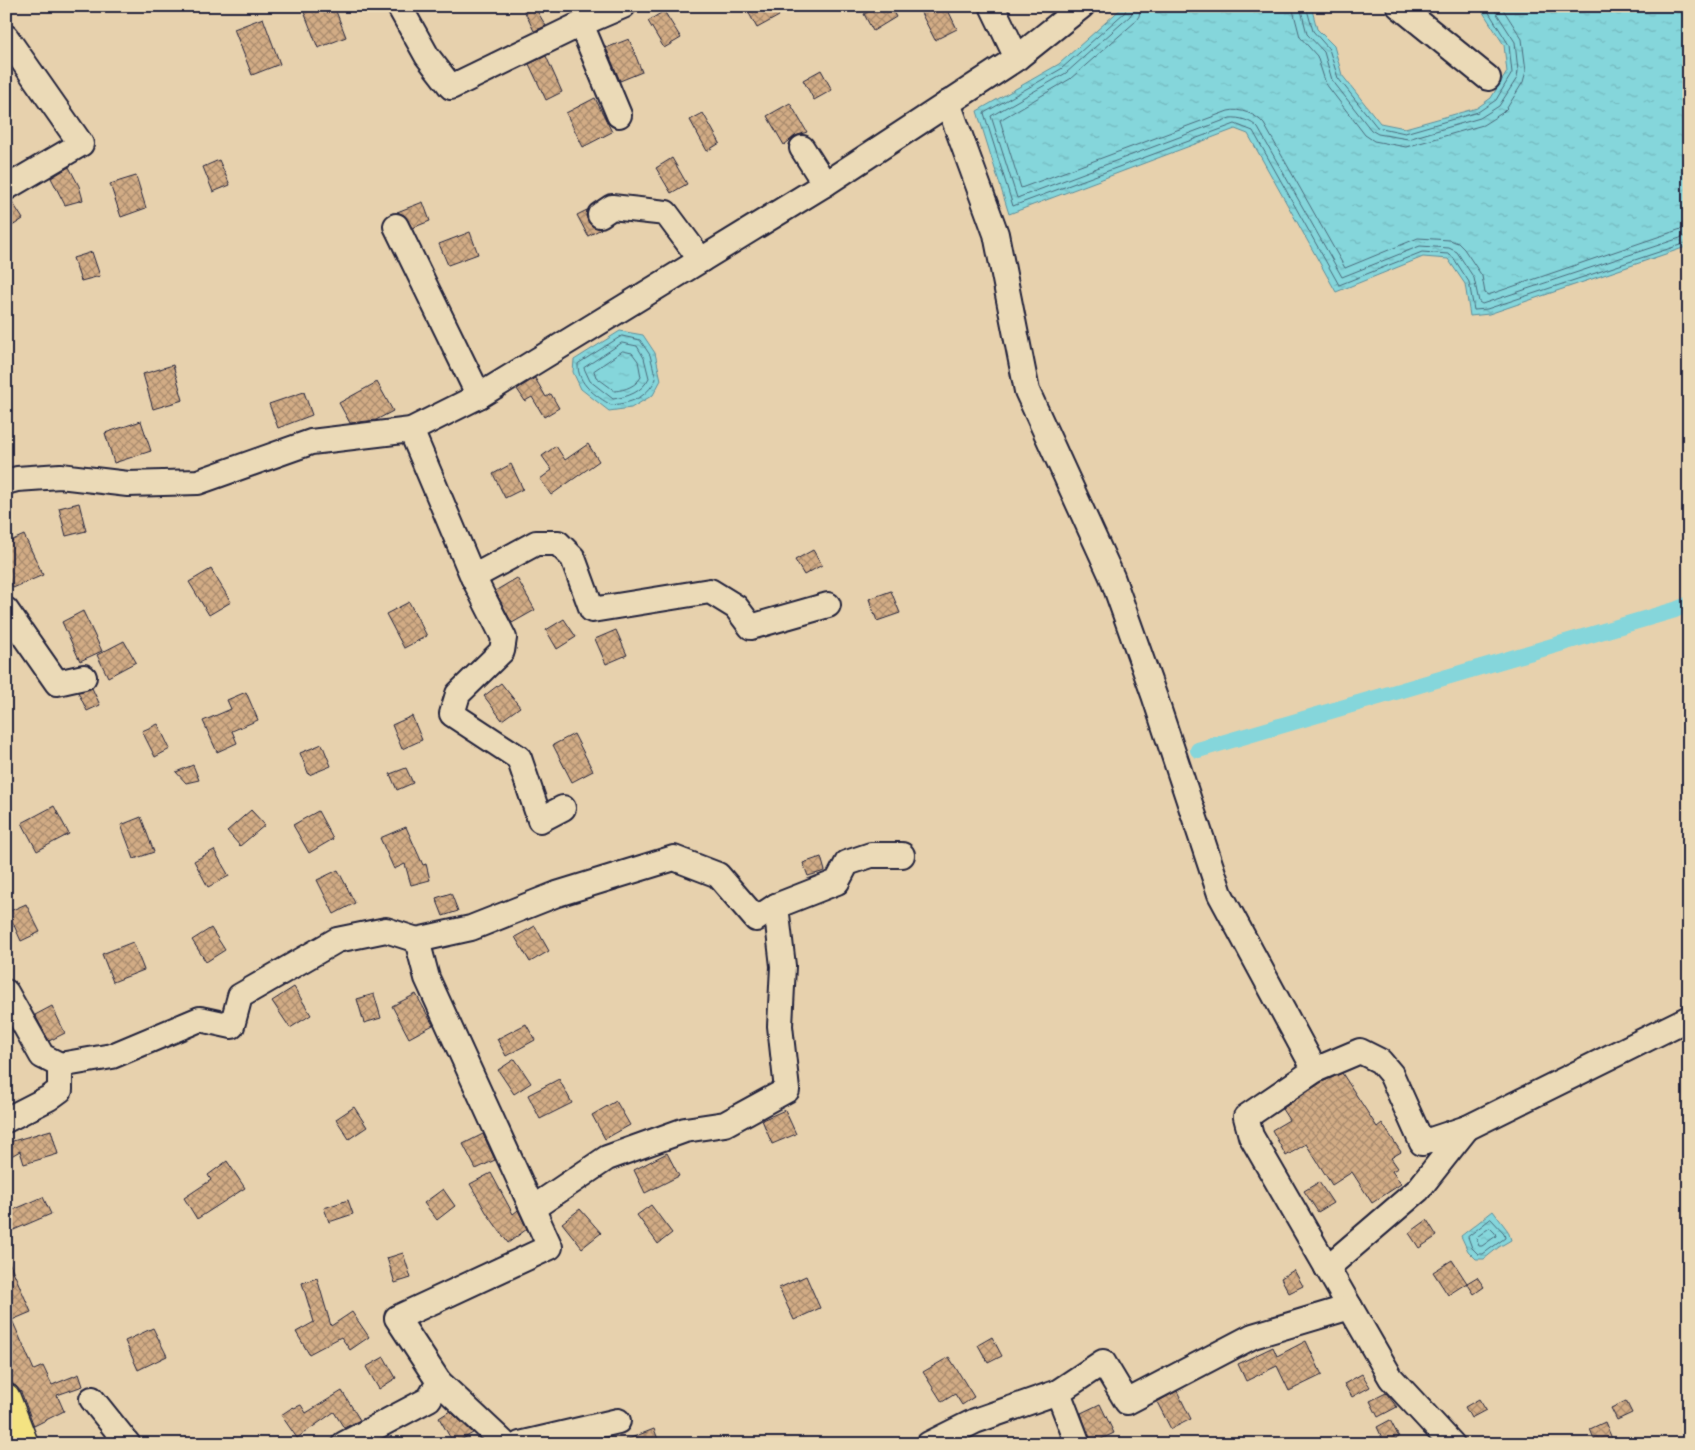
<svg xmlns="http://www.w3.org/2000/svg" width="1695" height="1450" viewBox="0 0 1695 1450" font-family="Mynerve,sans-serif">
<defs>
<pattern id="water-ripples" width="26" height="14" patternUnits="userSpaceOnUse" patternTransform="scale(1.25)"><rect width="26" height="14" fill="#85d6db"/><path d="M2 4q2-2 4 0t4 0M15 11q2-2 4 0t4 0" fill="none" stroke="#73b7bd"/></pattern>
<pattern id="building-cross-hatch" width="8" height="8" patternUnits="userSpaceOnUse" patternTransform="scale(1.25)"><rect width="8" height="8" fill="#d2ac85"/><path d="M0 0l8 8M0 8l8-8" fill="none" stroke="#aa8c6e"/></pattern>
</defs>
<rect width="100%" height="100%" fill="#e7d1ad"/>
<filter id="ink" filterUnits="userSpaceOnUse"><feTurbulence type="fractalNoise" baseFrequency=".02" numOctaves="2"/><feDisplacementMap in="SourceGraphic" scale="10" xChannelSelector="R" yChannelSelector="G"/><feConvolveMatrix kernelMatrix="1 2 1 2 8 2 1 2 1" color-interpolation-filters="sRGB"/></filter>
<g filter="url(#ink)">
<g fill="url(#water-ripples)" stroke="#5d8e9b">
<path d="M1124,6h187l6,23 17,17 8,29 38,48 25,5 72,-20 14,-10 16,-26 -3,-27 -25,-39h210v240l-200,68 -19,2 -5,-32 -17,-25 -25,-2 -87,35 -88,-158 -13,-5 -226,85 -32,-103 82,-47z"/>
<path d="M620,331l23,4 12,18 6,27 -8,15 -22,13 -22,3 -28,-22 -8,-17 1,-12z"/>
<path d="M1493,1211l15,20 3,9 -12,7 -15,12h-8l-8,-8 -7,-15z"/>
</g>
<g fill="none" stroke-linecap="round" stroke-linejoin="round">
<g stroke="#4a6a7b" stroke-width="1">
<path d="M1127,6l-2,6 -64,57 -77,44 29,93 222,-82 18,7 86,154 83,-33 26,2 5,3 16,25 5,28 13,-1 202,-67"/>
<path d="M1134,6l-1,5 -3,5 -64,57 -75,43 26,82 213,-80c9,-1 22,3 28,10l84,149 78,-31 29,2 8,4 17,26 5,24 3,2 207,-69"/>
<path d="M1141,6l-2,10 -4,6 -65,57 -70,41 21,68 207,-77c12,-3 28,3 36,13l81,144 73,-30 32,2 8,3 6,6 18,27 3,17 3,2 193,-66 8,-1"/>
<path d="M1292,6l8,31 17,19 9,28 39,51 9,6 32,6 77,-22 19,-12 5,-5 16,-26 3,-11 -4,-32 -21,-33"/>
<path d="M1300,6l7,28 17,18 8,28 39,50 7,4 30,5 72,-21 19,-12 18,-28 1,-7 -3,-29 -23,-36"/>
<path d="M1306,6l7,25 16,18 9,29 39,49 28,6 73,-21 18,-12 16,-27 -3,-28 -24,-39"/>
<path d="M622,336l18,4 10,15 6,24c-10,19 -24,24 -45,26 -15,-9 -34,-21 -33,-41z"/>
<path d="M622,343l15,3 7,12 5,20c-7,14 -21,19 -36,21l-23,-18 -6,-13z"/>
<path d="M623,351l9,2 6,8 3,16c-5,9 -16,13 -26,14l-19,-14 -2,-6z"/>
<path d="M1491,1219l13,14 1,5 -22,16h-5l-6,-6 -4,-11z"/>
<path d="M1490,1228l5,5 1,3 -14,10h-3l-3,-8z"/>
</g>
<path stroke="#85d6db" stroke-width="16" d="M1198,750l477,-140 14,-6"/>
</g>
<g fill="url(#building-cross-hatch)" stroke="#22223b">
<path d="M318,6h16l12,31 -28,11 -14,-36z"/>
<path d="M522,6h12l12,20 -12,5z"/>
<path d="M745,6h29l5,10 -22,12z"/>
<path d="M877,6h13l6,11 -23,14 -9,-17z"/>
<path d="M930,6h16l11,23 -22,11 -15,-29z"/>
<path d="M664,11l17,27 -17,10 -16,-27z"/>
<path d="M263,18l17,46 -28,11 -18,-46z"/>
<path d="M629,39l13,33 -22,9 -14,-33z"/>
<path d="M546,56l16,36 -16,8 -17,-36z"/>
<path d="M821,70l11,20 -18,10 -11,-20z"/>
<path d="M595,98l17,34 -29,15 -17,-34z"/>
<path d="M790,103l17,29 -12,4 -11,9 -17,-29z"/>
<path d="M703,113l17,30 -13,8 -17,-31z"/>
<path d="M672,158l15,26 -16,9 -15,-25z"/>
<path d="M219,160l11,25 -17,7 -10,-25z"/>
<path d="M69,167l10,19 4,14 -18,5 -14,-27z"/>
<path d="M136,176l10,32 -25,9 -11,-33z"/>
<path d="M11,200l12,19 -17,11v-28z"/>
<path d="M423,202l7,19 -18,7 -8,-13 -7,-3z"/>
<path d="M587,210l-1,6 3,7 5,4 7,2 -13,7 -11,-21z"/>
<path d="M470,232l8,22 -30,11 -9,-21z"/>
<path d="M92,252l8,24 -19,5 -8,-23z"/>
<path d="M173,365l10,35 -30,9 -10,-35z"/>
<path d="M535,378l11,19 5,-3 8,14 -15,9 -12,-20 -7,4 -8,-12z"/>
<path d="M377,382l16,29 -17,9 -26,3 -11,-20z"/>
<path d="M304,392l8,23 -34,13 -9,-24z"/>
<path d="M141,421l10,30 -37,12 -9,-30z"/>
<path d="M588,444l11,17 -48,34 -11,-16 12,-9 -10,-14 14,-10 9,14z"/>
<path d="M511,464l12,25 -18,9 -12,-24z"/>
<path d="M79,503l7,28 -20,5 -7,-28z"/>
<path d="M24,535l19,40 -30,13 -7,-15v-30z"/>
<path d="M813,550l9,15 -18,10 -9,-15z"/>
<path d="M211,569l20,33 -22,13 -20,-33z"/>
<path d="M517,578l18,32 -23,13 -17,-32z"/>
<path d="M891,591l9,22 -23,8 -8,-22z"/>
<path d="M409,602l18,34 -23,12 -18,-34z"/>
<path d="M83,611l19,40 -22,10 -18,-39z"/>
<path d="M564,619l12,18 -19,12 -11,-19z"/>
<path d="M616,630l11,25 -21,9 -11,-25z"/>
<path d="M124,641l12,21 -28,15 -11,-22z"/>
<path d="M501,683l19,24 -18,13 -18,-24z"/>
<path d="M92,688l8,17 -13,6 -9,-19z"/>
<path d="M246,692l12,28 -26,11 5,12 -20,9 -14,-31 28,-12 -4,-9z"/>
<path d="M412,716l10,24 -20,9 -10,-24z"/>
<path d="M158,724l12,25 -15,8 -13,-26z"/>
<path d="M574,734l19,37 -21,11 -19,-37z"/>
<path d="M322,744l9,22 -22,9 -9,-22z"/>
<path d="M193,765l6,15 -13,3 -10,-11z"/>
<path d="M406,768l7,15 -16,7 -7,-16z"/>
<path d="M54,806l15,28 -32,17 -15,-28z"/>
<path d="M251,810l14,15 -25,21 -13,-15z"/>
<path d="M318,811l15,28 -24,14 -16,-28z"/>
<path d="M141,817l13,35 -20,7 -13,-34z"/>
<path d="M406,827l17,38 3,-1 4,16 -19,5 -6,-21 -11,5 -14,-31z"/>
<path d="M214,850l15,26 -21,11 -14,-26z"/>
<path d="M821,857l4,14 -17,5 -5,-13z"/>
<path d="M338,870l17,33 -21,11 -17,-34z"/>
<path d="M451,893l7,18 -15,5 -7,-18z"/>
<path d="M26,904l14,28 -19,9 -13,-29z"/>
<path d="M535,926l14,25 -19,11 -15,-25z"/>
<path d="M211,928l14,22 -19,12 -14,-22z"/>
<path d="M133,942l11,28 -31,12 -11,-28z"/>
<path d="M294,987l17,28 -21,13 -18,-27z"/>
<path d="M374,994l7,24 -17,5 -7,-24z"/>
<path d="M416,994l17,31 -24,13 -17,-32z"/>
<path d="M52,1006l13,27 -16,8 -14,-26z"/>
<path d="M526,1024l9,16 -29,16 -9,-17z"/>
<path d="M515,1059l16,24 -17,11 -16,-24z"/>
<path d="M1342,1073l35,54 5,-4 19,29 -10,6 7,10 -6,3 9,13 -29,19 -20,-31 -20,13 -26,-41 -20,12 -14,-26 17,-10 -7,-11 40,-27z"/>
<path d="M559,1079l13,24 -32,16 -12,-24z"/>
<path d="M616,1101l14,24 -25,14 -13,-24z"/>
<path d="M354,1107l13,20 -18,12 -13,-20z"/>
<path d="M785,1110l11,24 -24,10 -10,-24z"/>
<path d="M51,1130l7,24 -34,10 -4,-13 -14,8v-16z"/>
<path d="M483,1134l12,26 -19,9 -13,-25z"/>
<path d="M667,1153l12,23 -34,17 -11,-23z"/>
<path d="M227,1161l18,27 -48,31 -13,-21 27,-18 -3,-5z"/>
<path d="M491,1173l22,41 5,-4 9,19 -19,14 -22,-31 -16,-28z"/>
<path d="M1319,1182l14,21 -15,9 -14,-21z"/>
<path d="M443,1189l12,17 -18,14 -13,-17z"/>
<path d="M43,1197l8,17 -42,18 -3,-7v-12z"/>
<path d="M348,1200l5,14 -24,8 -5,-14z"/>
<path d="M651,1205l21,28 -14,11 -21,-29z"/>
<path d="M580,1209l21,24 -19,15 -20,-25z"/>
<path d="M1427,1220l10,16 -18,12 -10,-15z"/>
<path d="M403,1253l8,25 -16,5 -8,-25z"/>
<path d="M6,1255l25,57 -19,8 22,50 9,-4 9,19 27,-11 4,12 -26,9 7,16 -30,15 -13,-34 -5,-6 -4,-2 -6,-11z"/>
<path d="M1452,1260l15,23 -19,12 -15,-23z"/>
<path d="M1294,1270l9,16 -14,7 -8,-15z"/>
<path d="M806,1276l14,32 -26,12 -15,-32z"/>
<path d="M1477,1277l7,10 -10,7 -7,-11z"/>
<path d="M317,1278l14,48 21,-14 17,25 -19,13 -9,-13 -32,17 -13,-22 18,-10 -12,-39z"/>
<path d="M153,1328l14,28 -29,14 -13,-29z"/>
<path d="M992,1337l10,19 -14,7 -10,-18z"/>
<path d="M1306,1341l16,34 -33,16 -12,-25 -31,15 -8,-17 35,-17 4,9z"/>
<path d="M384,1357l12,21 -17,11 -13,-22z"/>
<path d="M949,1357l25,40 -12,8 -7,-11 -13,8 -19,-30z"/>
<path d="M1362,1374l8,13 -18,10 -8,-13z"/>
<path d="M342,1391l18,29 -16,8 -10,-16 -37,26 -16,-23 12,-8 1,1 7,-3 5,8z"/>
<path d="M1177,1391l14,28 -20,10 -14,-27z"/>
<path d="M1386,1393l11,14 -19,10 -8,-16z"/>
<path d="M1479,1399l7,11 -15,8 -6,-11z"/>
<path d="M1626,1401l6,12 -15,7 -6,-12z"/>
<path d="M1100,1404l14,29 -23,11 -10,-31z"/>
<path d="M450,1411l23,22 -19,11 -15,-26z"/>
<path d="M1390,1420l9,17 -14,7 -8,-17z"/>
<path d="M1605,1422l8,19 -7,3h-10l-6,-15z"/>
<path d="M654,1429l6,15h-41l-1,-1z"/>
</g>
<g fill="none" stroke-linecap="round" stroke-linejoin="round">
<g stroke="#22223b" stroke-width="28">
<g id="minor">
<path d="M399,6l28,50 24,31 130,-63"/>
<path d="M992,6l25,52"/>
<path d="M1399,6l89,72"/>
<path d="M6,37l75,107 -75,44"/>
<path d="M948,103l48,131 31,157 85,186 42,118 66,199 95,176 -69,47 5,19 140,242 61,66"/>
<path d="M619,115l-38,-91 42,-18"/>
<path d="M802,148l23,36"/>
<path d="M600,215l12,-8 54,6 35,47"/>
<path d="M396,226l83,170"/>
<path d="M411,430l62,147 63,-34h22l15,15 19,52 118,-19 26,16 15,20 77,-22"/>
<path d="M6,482l11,-3 43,-3 68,8 70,-2 113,-40 100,-12 68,-34 346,-212 192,-126 65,-52"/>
<path d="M473,577l31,61 -2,13 -44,43 -6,20 67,44 21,62 23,-12"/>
<path d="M6,610l51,73 27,-6"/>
<path d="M417,940l54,-12 86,-34 117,-36 44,17 38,44 20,-13 61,-24 10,-19 24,-8h31"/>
<path d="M6,992l36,64 18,9v25l-11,8 -43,22"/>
<path d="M60,1065l52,-9 88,-37 32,7 8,-30 97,-56 49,-10 31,10 10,38 123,269 -153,71 42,64 66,62"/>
<path d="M1315,1070l45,-19 20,10 11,13 31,69 45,-15 -49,62 -91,78"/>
<path d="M1467,1128l222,-110"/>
<path d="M533,1208l74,-50 78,-28 40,-6 62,-34 -7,-64 3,-60 -7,-60"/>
<path d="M1058,1392l20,52"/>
<path d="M92,1399l36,45"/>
<path d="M344,1444l85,-45 10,-17"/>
<path d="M520,1444l98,-23"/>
<path d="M929,1444l46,-23 83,-29 45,-30 24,40 126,-66 97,-29"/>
</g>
</g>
<g stroke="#22223b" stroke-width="31">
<path id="major" d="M6,1398l18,46"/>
</g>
<use href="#minor" stroke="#ebdab7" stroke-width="24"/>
<use href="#major" stroke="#f4e382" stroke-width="28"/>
</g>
</g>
<rect width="1695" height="1450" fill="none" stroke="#ebdab7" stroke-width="25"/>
<rect x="12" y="12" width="1670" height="1425" fill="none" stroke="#22223b" stroke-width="2" filter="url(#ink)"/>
</svg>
